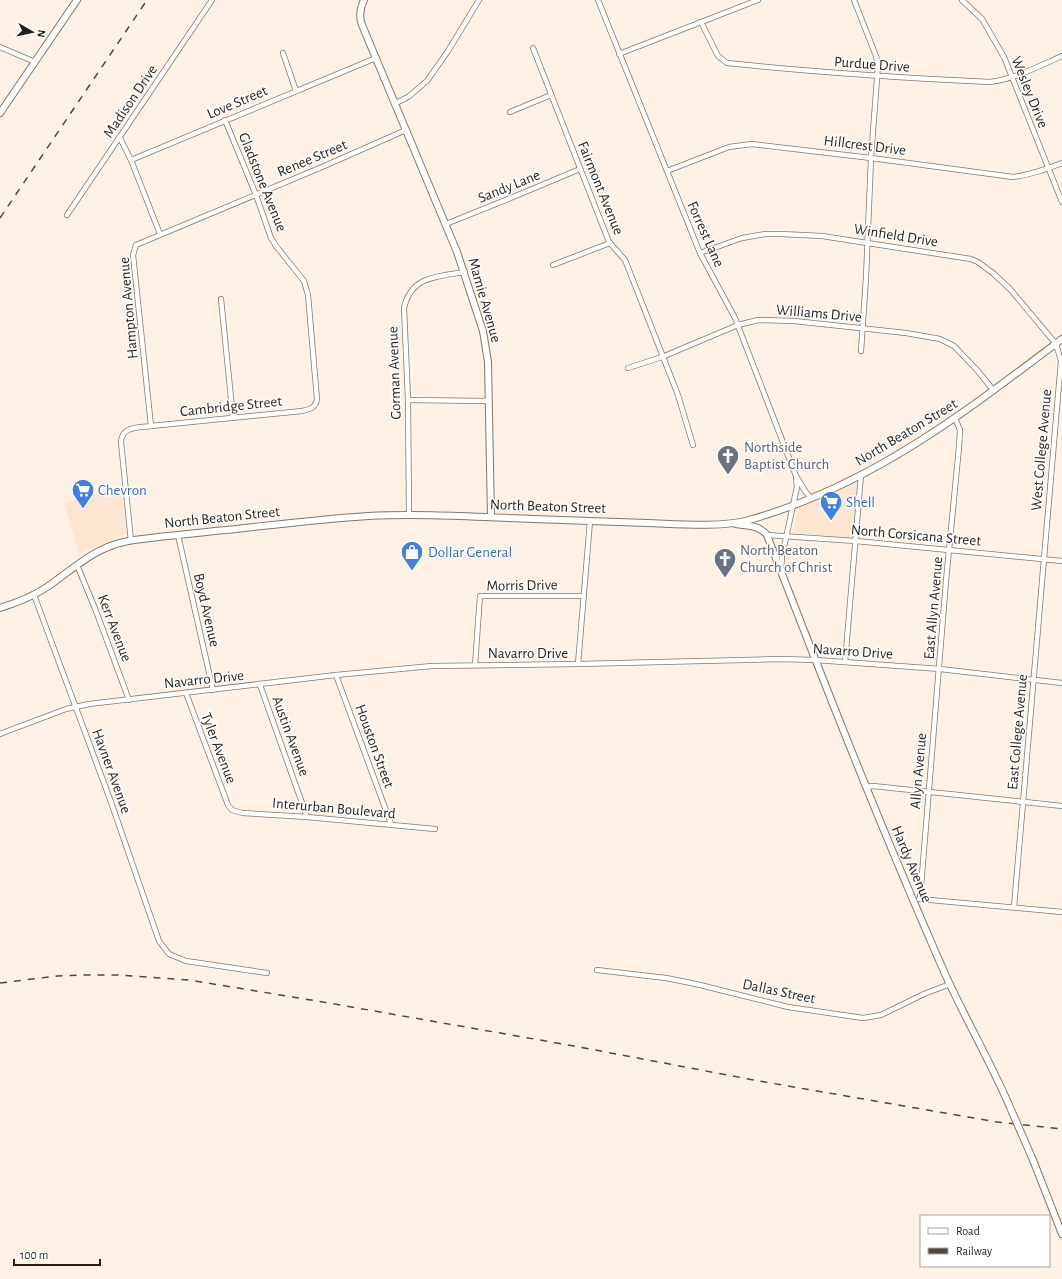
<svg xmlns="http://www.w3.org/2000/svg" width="1062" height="1279" viewBox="0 0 1062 1279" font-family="'Alegreya Sans',sans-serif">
<rect width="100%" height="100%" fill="#fff1e5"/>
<g fill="#fde6d1">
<path d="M858,480l-4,58 -62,-5 7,-25z"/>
<path d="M121,490l6,44 -25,9 -23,11 -15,-51 28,-8z"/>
</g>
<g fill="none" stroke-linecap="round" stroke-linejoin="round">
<g stroke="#857668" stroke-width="6">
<g id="street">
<path d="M598,0l102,253 35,65 61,158 9,15 6,7"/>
<path d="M854,0l22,56 2,9 -7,93 -5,120 -5,73"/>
<path d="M962,0l20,19 22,38 58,145"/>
<path d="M701,22l17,34 9,7c87,9 175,15 263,19 25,-3 49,-16 72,-26"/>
<path d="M0,47l35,15"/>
<path d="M533,48l76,194 16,18 4,10 49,125 15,50"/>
<path d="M283,53l13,38"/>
<path d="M619,54l139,-54"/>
<path d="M394,104l14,-7 19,-16 21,-30 31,-51"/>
<path d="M510,112l41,-17"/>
<path d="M120,138l11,22 29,74"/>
<path d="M131,160l245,-102"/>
<path d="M667,171l62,-24 23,-3 119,14 142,19c17,-2 33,-8 49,-14"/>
<path d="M67,215l145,-215"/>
<path d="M446,224l67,-27 67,-28"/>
<path d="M700,253l42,-15 23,-4h16l41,2 149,23 7,3 16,12 16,15 46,55 5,17 -47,546"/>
<path d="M553,265l57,-22"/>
<path d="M221,299l12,119"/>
<path d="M628,368l34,-11 76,-32 20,-5 36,1 112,12 34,6 14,7 23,24 17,21"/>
<path d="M408,400l80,1"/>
<path d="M151,426l-18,-171 3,-10 186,-78 84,-37"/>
<path d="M409,515l-1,-115 -4,-92c7,-32 34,-32 61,-36"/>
<path d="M178,535l35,155"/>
<path d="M767,535l89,6 206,20"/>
<path d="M131,541l-10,-99c1,-16 17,-14 30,-16l151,-15c8,-2 14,-3 15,-12l-9,-104 -4,-14 -28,-35 -5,-8 -15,-43 -31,-75"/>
<path d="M77,565l19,46 33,89"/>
<path d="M781,569l1,-13 15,-69 -1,-9"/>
<path d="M34,595l77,207 48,139 10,13 17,7 81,12"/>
<path d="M845,662l16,-187"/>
<path d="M578,664l12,-143"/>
<path d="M475,665l5,-69h104"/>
<path d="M336,675l55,149"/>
<path d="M260,685l47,132"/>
<path d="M186,693l42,112 4,5 10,3 65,4 128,12"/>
<path d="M0,734l66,-25 23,-5 247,-29 96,-9 146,-2 202,-5 36,1 124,9 122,14"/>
<path d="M866,787l7,-1 189,20"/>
<path d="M919,899l143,13"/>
<path d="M920,899l26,-318 13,-134 1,-17 -5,-12"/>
<path d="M597,970l69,8 30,6 92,23 75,11 18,-3 43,-21 26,-10"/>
</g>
</g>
<g stroke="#857668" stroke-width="8">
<g id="secondary">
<path d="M364,0c-4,8 -5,17 -2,25l95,227 26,79 5,31 3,155"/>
<path d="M0,113l77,-113"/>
<path d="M736,524c12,2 23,1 31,11 57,148 115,296 179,441 20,44 44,85 63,129"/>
<path d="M0,608c16,-5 32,-11 47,-21 25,-17 47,-39 77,-45 11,-3 23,-3 34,-5 23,-2 46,-5 68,-7 47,-5 95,-11 142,-14 55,-3 110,1 165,3 38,1 76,3 114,4 30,1 73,5 102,-3 121,-34 215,-107 313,-181"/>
<path d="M1033,1160l29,74"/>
</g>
</g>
<use href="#street" stroke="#fff" stroke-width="4.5"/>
<use href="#secondary" stroke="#fff" stroke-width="6"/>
<g stroke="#4e4740" stroke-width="1.5" stroke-dasharray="7 7" stroke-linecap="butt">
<path d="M0,218l147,-218"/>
<path d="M0,983l57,-7 26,-1h34l72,5 134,22 251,44 185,35 238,41 65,7"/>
</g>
<g stroke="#857668" stroke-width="8" stroke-linecap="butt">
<path id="secondary-bridge" d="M1009,1105l24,55"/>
</g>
<use href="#secondary-bridge" stroke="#fff" stroke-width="6"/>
</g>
<defs>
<g id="church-pin" transform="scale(1.15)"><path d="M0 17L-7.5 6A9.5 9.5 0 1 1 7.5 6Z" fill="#6b7280" stroke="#fff"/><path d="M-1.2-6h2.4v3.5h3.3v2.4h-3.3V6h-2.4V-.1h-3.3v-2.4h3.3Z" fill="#fff"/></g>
<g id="supermarket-pin" transform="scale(1.15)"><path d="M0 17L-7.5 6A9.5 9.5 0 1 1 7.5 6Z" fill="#3f7fe0" stroke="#fff"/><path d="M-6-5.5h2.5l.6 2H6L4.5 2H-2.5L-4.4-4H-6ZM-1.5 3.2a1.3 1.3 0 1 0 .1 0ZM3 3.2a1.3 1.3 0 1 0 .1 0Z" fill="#fff"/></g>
<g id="shop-pin" transform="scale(1.15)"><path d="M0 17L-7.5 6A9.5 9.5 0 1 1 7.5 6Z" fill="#3f7fe0" stroke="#fff"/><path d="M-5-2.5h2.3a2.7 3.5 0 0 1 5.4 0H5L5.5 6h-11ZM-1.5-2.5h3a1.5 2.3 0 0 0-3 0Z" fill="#fff"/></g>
</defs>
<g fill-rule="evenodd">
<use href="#church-pin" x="728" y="456"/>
<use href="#supermarket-pin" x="83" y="490"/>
<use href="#supermarket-pin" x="831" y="502"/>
<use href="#shop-pin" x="412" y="552"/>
<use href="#church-pin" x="725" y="559"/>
</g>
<g text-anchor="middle" stroke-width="3" stroke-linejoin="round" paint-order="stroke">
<g font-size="15" fill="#251f19" stroke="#fff">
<text transform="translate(872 64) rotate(4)" y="5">Purdue Drive</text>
<text transform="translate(1030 92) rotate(68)" y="5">Wesley Drive</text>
<text transform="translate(130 101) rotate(-56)" y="5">Madison Drive</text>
<text transform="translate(237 102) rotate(-23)" y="5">Love Street</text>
<text transform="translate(865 145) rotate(7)" y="5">Hillcrest Drive</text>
<text transform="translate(312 158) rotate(-23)" y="5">Renee Street</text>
<text transform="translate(263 182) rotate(68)" y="5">Gladstone Avenue</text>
<text transform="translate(509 186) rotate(-22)" y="5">Sandy Lane</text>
<text transform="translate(601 188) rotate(68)" y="5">Fairmont Avenue</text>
<text transform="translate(706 234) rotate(66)" y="5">Forrest Lane</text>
<text transform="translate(896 235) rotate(9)" y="5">Winfield Drive</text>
<text transform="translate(485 300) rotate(74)" y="5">Mamie Avenue</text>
<text transform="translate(128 308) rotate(-95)" y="5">Hampton Avenue</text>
<text transform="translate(819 313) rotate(5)" y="5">Williams Drive</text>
<text transform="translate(394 373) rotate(-92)" y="5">Gorman Avenue</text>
<text transform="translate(231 406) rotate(-6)" y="5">Cambridge Street</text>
<text transform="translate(906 432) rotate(-31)" y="5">North Beaton Street</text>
<text transform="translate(1041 450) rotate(-85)" y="5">West College Avenue</text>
<text transform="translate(548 506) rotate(2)" y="5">North Beaton Street</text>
<text transform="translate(222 517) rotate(-6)" y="5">North Beaton Street</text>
<text transform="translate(916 535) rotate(5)" y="5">North Corsicana Street</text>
<text transform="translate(522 585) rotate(-1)" y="5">Morris Drive</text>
<text transform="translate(933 608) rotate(-85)" y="5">East Allyn Avenue</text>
<text transform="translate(207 610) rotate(77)" y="5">Boyd Avenue</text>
<text transform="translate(115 628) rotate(69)" y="5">Kerr Avenue</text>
<text transform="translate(853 651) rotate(4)" y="5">Navarro Drive</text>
<text x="528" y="658">Navarro Drive</text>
<text transform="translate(204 679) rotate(-6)" y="5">Navarro Drive</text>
<text transform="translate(1017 732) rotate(-85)" y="5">East College Avenue</text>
<text transform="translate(291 736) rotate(70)" y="5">Austin Avenue</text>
<text transform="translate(375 746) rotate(70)" y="5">Houston Street</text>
<text transform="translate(219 748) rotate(69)" y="5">Tyler Avenue</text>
<text transform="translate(112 771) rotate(70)" y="5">Havner Avenue</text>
<text transform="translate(918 771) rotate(-85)" y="5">Allyn Avenue</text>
<text transform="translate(334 808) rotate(5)" y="5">Interurban Boulevard</text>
<text transform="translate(912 864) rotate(67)" y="5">Hardy Avenue</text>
<text transform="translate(779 991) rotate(12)" y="5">Dallas Street</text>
</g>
<g font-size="15" fill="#5b616d" stroke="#fff" text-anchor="start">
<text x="744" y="452">Northside<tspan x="744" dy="17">Baptist Church</tspan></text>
<text x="740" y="555">North Beaton<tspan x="740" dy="17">Church of Christ</tspan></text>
</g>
<g font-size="15" fill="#366cbe" stroke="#fff" text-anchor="start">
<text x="98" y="495">Chevron</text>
<text x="846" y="507">Shell</text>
<text x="428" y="557">Dollar General</text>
</g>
</g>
<rect x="920" y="1215" width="130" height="52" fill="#ffffff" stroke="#a8a5a3"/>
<rect x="928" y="1228" width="20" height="6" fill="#ffffff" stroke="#a8a5a3"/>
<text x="956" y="1235" font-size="12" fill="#251f19">Road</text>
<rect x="928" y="1248" width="20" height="6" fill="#4e4740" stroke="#a8a5a3"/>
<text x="956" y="1255" font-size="12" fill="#251f19">Railway</text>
<g transform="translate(32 32) rotate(99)" stroke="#ffffff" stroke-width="3" paint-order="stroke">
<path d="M0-3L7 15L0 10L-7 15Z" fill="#251f19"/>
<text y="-6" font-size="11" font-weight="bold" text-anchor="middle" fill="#251f19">N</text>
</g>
<path d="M14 1259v6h86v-6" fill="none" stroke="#251f19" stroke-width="2"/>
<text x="20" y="1259" font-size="12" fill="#251f19" stroke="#ffffff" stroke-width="3" paint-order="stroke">100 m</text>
</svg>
